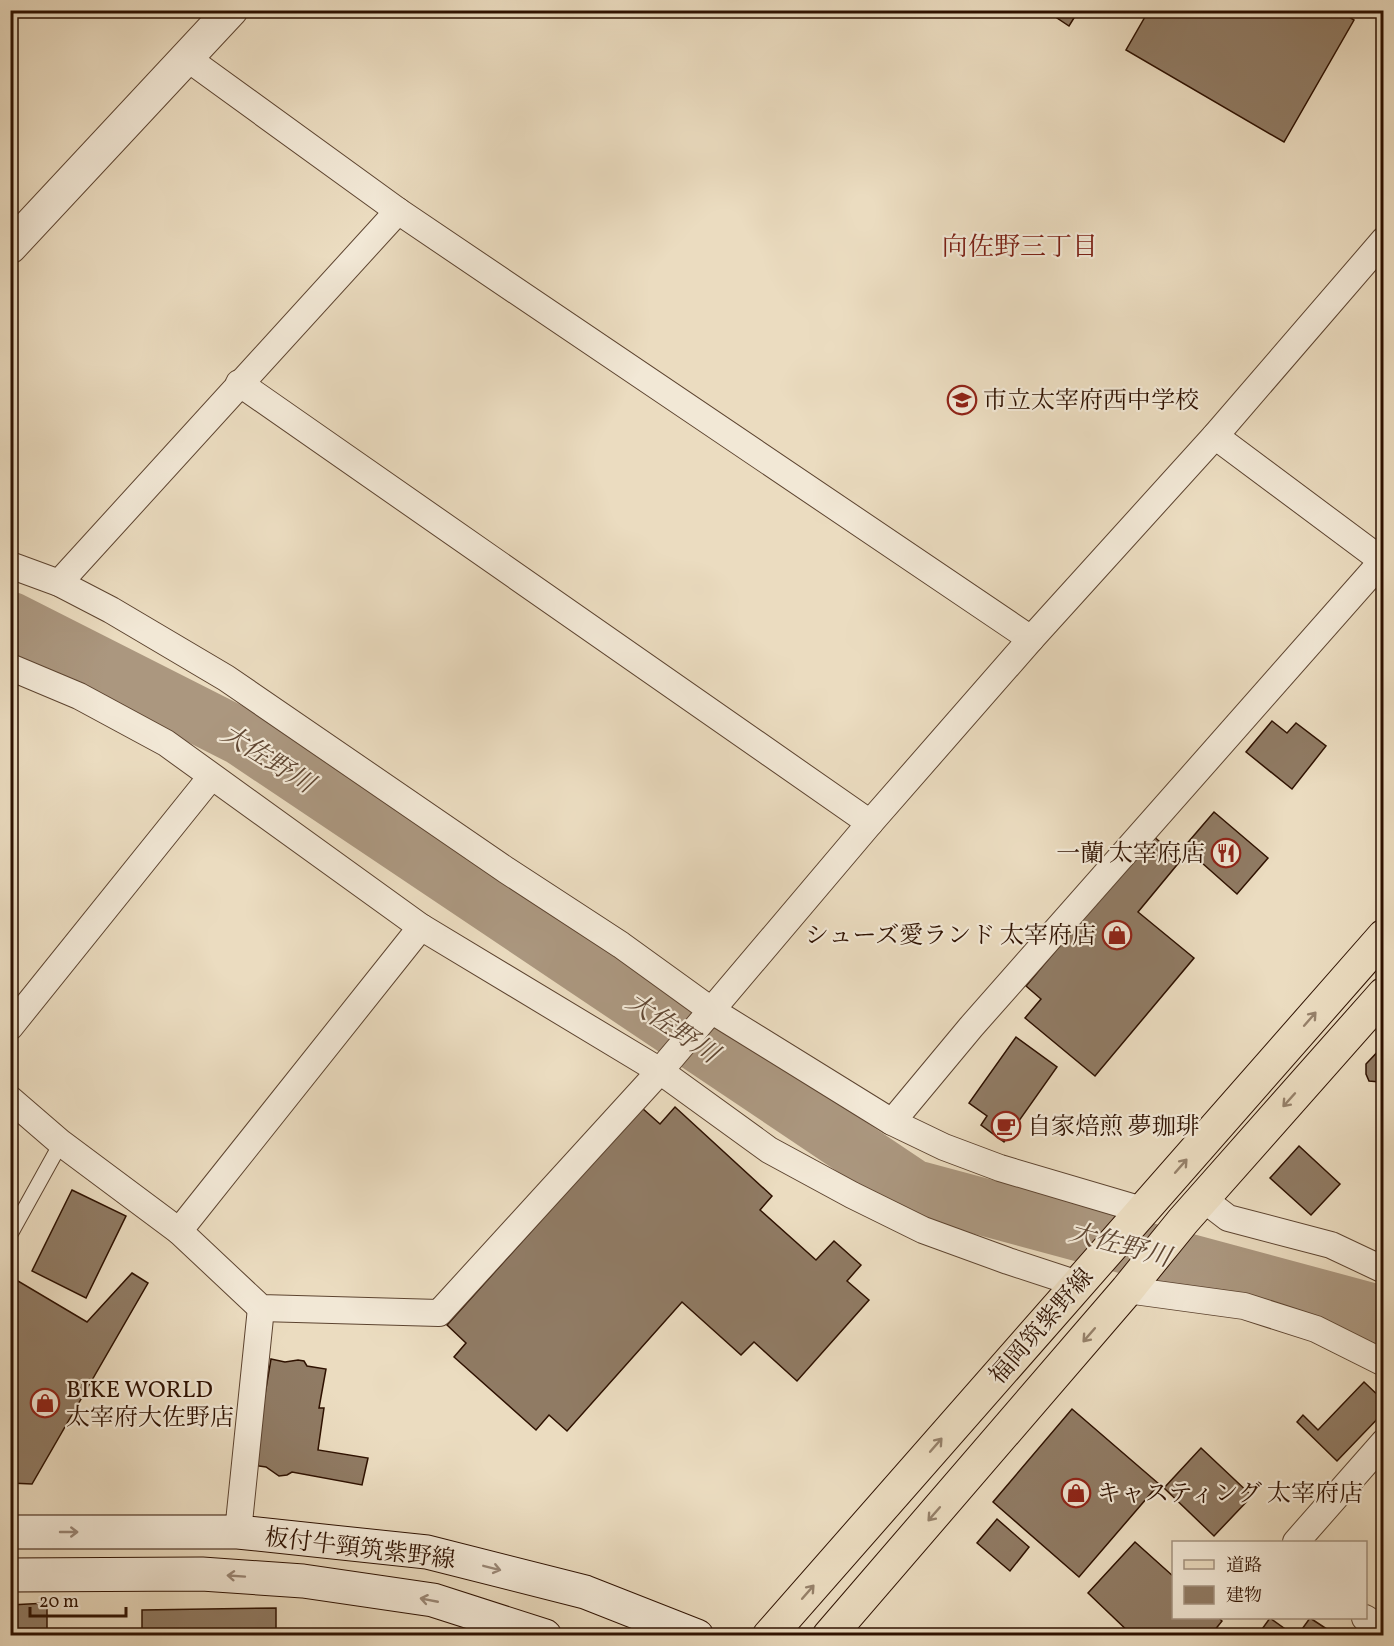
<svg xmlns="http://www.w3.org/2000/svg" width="1394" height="1646" viewBox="0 0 1394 1646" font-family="Vollkorn,'Noto Serif JP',serif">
<rect width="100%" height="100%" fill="#ebdcc0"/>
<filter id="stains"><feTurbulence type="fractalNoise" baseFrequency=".00333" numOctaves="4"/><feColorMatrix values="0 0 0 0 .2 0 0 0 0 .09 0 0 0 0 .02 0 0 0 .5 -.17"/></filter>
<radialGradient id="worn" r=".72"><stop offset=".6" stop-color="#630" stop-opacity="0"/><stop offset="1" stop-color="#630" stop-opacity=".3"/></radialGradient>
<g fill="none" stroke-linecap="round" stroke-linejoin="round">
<path stroke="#ab977f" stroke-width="57" d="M10,620l231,117 672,451 460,124 11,7"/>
</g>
<g fill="#907b64" stroke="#2e1100" stroke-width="1.5">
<path d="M1045,10h34l-10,16z"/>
<path d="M1149,10h189l16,10 -70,122 -158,-92z"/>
<path d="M1272,721l15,12 9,-10 30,23 -34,43 -46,-37z"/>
<path d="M1214,812l54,46 -31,36 -53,-47z"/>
<path d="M1152,835l29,25 -43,52 56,46 -99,118 -70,-58 16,-19 -15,-13z"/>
<path d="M1016,1037l41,30 -53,75 -23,-17 6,-9 -18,-13z"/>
<path d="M1384,1045v40l-4,-3 -11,-1 -3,-7v-10z"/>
<path d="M675,1107l97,89 -12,14 56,50 18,-19 27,24 -14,16 22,19 -72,81 -43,-39 -13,13 -59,-53 -115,129 -18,-16 -13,15 -82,-73 12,-14 -19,-18 195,-217 18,16z"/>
<path d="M1299,1146l41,38 -29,31 -41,-37z"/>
<path d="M72,1190l54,26 -40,82 -54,-27z"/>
<path d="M132,1273l16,10 -116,201 -22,-1v-201l3,-4 74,44z"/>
<path d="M271,1359l14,3 13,-2 6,1 3,5 19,3 -7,39h5l-6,42 50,8 -6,27 -70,-13 -5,3 -8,1 -13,-9 -13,-2z"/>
<path d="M1364,1382l20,19v11l-47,49 -40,-39 6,-7 15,15z"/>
<path d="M1072,1409l87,75 -80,93 -86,-75z"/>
<path d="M1201,1448l51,48 -38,40 -50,-48z"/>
<path d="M997,1519l32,28 -19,24 -33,-28z"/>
<path d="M1135,1542l39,35v41h45l3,3 -12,15h-77l-45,-43z"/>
<path d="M47,1603v33h-37v-31z"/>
<path d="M276,1608v28h-134v-26z"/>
<path d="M1270,1618l25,18h-38z"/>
<path d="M1310,1618l23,15 -2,3h-34z"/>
</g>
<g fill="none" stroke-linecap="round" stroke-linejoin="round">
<g stroke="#5d4430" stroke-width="16">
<path id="service" d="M10,1235l51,-92"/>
</g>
<g stroke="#5d4430" stroke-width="28">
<g id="minor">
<path d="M187,58l211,153 633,428"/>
<path d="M239,383l631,440"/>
<path d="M1215,436l169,126"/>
<path d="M10,565l49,18 52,27 115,68 280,192 115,75 90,65 181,112 52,25 56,21 142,42"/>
<path d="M59,583l339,-372"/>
<path d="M10,667l69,29 87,47 255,184 239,144 109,79 83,45 71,35 85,31 70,23"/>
<path d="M10,1027l201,-250"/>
<path d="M10,1099l51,44 118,88 82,77 178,5 221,-242 210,-248 161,-184 184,-203 169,-196"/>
<path d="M892,1122l79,-95 413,-468"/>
<path d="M1202,1198l26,20 103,27 53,25"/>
<path d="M179,1231l242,-304"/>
<path d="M1127,1290l117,16 72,23 68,34"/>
<path d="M238,1532l23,-224"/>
<path d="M1296,1542l88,-100"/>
<path d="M1365,1618l19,12"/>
</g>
</g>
<g stroke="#5d4430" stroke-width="35">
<path id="tertiary" d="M10,247l221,-237"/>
</g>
<g stroke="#2e1100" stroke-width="35">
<g id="secondary">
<path d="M10,1532h228l189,20 158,40 112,44"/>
<path d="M10,1575l192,-1 101,7 130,19 112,36"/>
</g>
</g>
<g stroke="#2e1100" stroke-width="35">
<g id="primary">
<path d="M769,1636l615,-700"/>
<path d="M829,1636l298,-346 56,-69 201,-227"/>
</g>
</g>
<use href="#service" stroke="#f2e8d6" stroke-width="14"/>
<use href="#minor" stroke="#f2e8d6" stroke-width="26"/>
<use href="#tertiary" stroke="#f2e8d6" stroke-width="33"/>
<use href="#secondary" stroke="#f2e8d6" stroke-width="33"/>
<use href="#primary" stroke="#ebdcc0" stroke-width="33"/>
</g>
<defs><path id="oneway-shaft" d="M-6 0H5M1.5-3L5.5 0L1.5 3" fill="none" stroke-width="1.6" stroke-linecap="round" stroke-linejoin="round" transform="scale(1.5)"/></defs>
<g stroke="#96816a">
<use href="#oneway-shaft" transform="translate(1310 1019) rotate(-49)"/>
<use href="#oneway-shaft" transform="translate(1289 1100) rotate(132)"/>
<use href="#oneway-shaft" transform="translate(1181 1166) rotate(-49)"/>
<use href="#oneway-shaft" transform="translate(1089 1335) rotate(131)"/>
<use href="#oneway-shaft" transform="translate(936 1445) rotate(-49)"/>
<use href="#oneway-shaft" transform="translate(934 1514) rotate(131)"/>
<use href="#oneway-shaft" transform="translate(808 1592) rotate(-49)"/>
</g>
<g stroke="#9a8776">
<use href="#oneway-shaft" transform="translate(69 1532)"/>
<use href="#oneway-shaft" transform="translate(492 1568) rotate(14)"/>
<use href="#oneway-shaft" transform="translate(236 1576) rotate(-176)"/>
<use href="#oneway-shaft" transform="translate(429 1600) rotate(-169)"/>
</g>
<defs>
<g id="school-ring" transform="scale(1.5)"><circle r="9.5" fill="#f2e8d6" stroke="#8f2418" stroke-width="1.5"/><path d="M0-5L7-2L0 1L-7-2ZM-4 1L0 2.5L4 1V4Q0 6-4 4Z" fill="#8f2418"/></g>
<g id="restaurant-ring" transform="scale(1.5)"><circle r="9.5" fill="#f2e8d6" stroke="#8f2418" stroke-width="1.5"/><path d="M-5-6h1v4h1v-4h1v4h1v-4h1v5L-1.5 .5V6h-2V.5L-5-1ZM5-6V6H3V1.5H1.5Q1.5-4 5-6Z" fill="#8f2418"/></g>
<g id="shop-ring" transform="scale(1.5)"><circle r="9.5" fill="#f2e8d6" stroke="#8f2418" stroke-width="1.5"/><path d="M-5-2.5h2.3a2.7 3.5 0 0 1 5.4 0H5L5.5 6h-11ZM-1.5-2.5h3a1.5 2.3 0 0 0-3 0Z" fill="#8f2418"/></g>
<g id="cafe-ring" transform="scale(1.5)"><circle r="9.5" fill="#f2e8d6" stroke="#8f2418" stroke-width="1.5"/><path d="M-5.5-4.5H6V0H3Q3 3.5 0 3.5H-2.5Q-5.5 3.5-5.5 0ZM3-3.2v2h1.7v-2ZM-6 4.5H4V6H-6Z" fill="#8f2418"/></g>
</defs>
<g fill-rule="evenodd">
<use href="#school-ring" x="962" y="400"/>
<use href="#restaurant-ring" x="1226" y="853"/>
<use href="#shop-ring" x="1117" y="935"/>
<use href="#cafe-ring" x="1006" y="1126"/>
<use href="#shop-ring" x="45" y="1403"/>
<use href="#shop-ring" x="1076" y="1493"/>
</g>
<g text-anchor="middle" stroke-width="4.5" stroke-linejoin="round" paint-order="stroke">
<g font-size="24" fill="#2e1100" stroke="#f2e8d6" text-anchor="start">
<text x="983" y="408">市立太宰府西中学校</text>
<text x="1205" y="861" text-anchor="end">一蘭 太宰府店</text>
<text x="1096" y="943" text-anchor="end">シューズ愛ランド 太宰府店</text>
<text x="1027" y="1134">自家焙煎 夢珈琲</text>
<text x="66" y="1397">BIKE WORLD<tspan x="66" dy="28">太宰府大佐野店</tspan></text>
<text x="1097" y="1501">キャスティング 太宰府店</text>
</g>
<g font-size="24" fill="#2e1100" stroke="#f2e8d6">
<text transform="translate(1041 1326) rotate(-49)" y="8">福岡筑紫野線</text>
<text transform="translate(360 1548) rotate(7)" y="8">板付牛頸筑紫野線</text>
</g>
<g font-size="26" fill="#7a1f14" stroke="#f2e8d6">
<text x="1020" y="255">向佐野三丁目</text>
</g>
<g font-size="26" font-style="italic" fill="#604733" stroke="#f2e8d6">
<text transform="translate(268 758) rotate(32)" y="9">大佐野川</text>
<text transform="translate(673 1027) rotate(34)" y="9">大佐野川</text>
<text transform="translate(1120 1244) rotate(15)" y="9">大佐野川</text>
</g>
</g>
<rect width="1394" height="1646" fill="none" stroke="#ebdcc0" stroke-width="36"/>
<rect x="12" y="12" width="1370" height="1622" fill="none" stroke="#2e1100" stroke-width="3"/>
<rect x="18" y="18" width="1358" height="1610" fill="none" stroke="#2e1100" stroke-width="1.5"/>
<rect x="1172" y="1541" width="195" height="78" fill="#f2e8d6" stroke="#a49280" stroke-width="1.5"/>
<rect x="1184" y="1560" width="30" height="9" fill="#ebdcc0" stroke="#a49280" stroke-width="1.5"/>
<text x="1226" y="1571" font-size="18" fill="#2e1100">道路</text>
<rect x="1184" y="1586" width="30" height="18" fill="#907b64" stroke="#a49280" stroke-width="1.5"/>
<text x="1226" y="1601" font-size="18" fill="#2e1100">建物</text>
<path d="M30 1607v9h96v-9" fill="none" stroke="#2e1100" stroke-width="3"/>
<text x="39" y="1607" font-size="18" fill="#2e1100" stroke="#f2e8d6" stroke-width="4.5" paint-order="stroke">20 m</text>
<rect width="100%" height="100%" filter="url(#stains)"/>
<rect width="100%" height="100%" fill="url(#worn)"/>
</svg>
